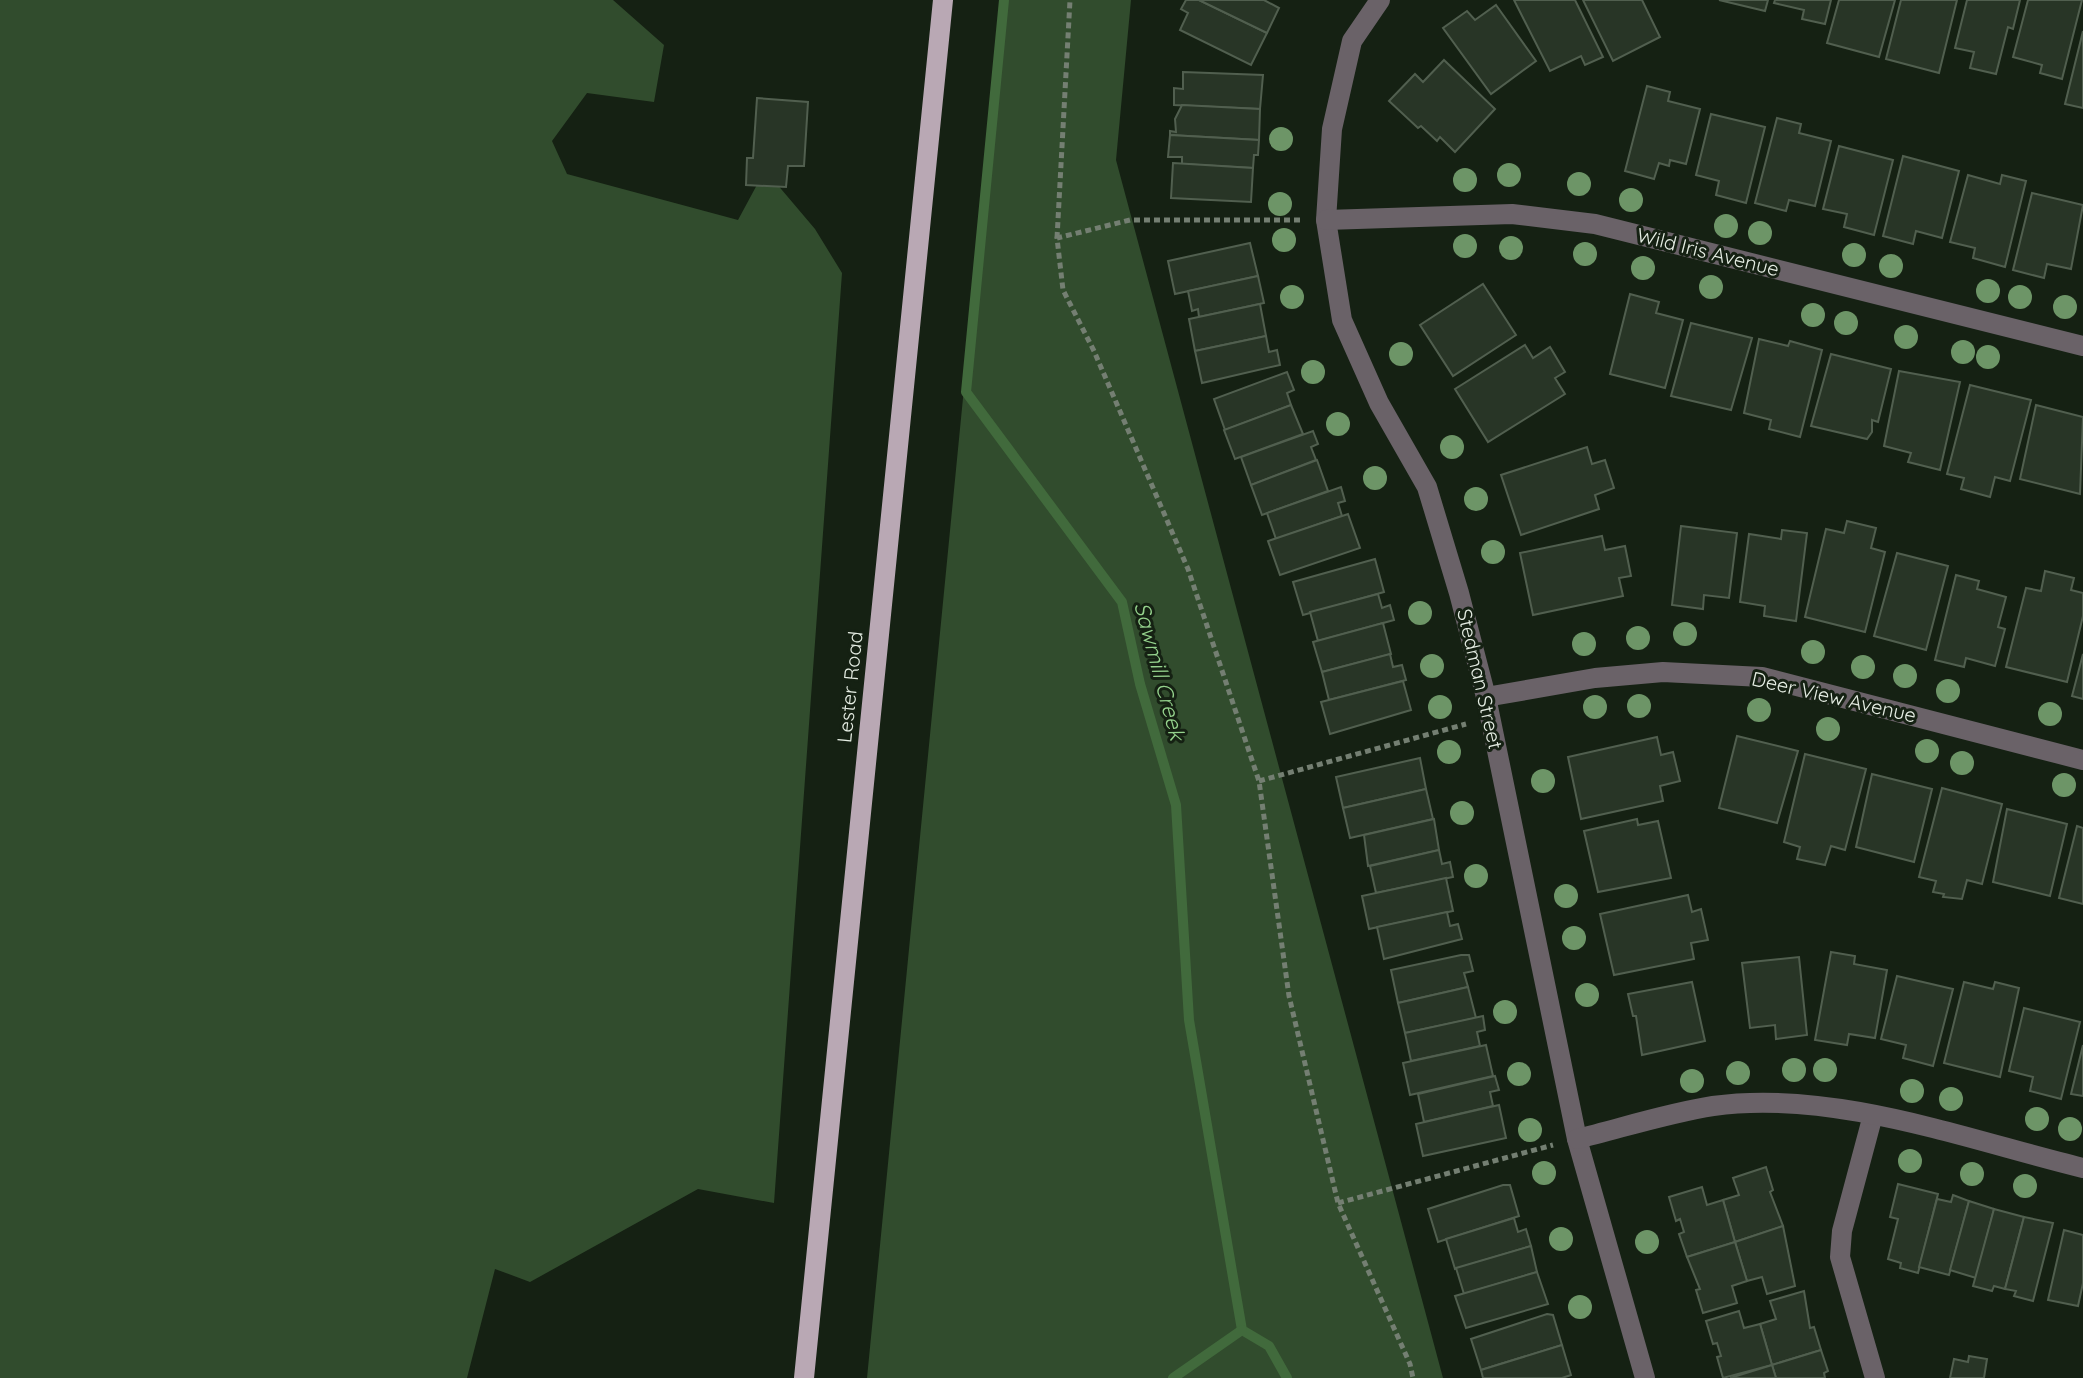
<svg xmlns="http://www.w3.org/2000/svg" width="2083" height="1378" viewBox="0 0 2083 1378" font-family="Quicksand,sans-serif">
<rect width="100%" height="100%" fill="#152113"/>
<g fill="#314c2d">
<path d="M0,0h613l51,45 -10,57 -67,-9 -35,48 15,33 171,46 27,-50 50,59 27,44 -68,930 -76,-14 -168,93 -35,-13 -28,109h-467z"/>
<path d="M1002,0h129l-15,160 327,1218h-576z"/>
</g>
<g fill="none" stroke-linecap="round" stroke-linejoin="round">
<g stroke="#416a3c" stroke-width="10">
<path d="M1004,0l-38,392 156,210 18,82 36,121 13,215 53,310 27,16 18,32"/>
<path d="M1173,1378l69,-48"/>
</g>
</g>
<g fill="#283526" stroke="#515f4f" stroke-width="2">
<path d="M1186,0h13l68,33 -16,32 -71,-35 8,-17 -7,-4z"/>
<path d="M1199,0h65l15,8 -12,25z"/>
<path d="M1514,0h61l28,57 -18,8 -4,-9 -31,15z"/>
<path d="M1583,0h59l18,37 -47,24z"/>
<path d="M1719,0h49l-3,11z"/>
<path d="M1775,0h56l-6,24 -23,-5 2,-9 -30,-7z"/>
<path d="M1839,0h56l-16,57 -52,-14z"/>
<path d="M1901,0h56l-18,73 -53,-14z"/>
<path d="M1967,0h53l-7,29 -5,-2 -12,47 -26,-6 4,-16 -19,-4z"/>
<path d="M2028,0h54l-20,79 -22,-6 2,-8 -29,-8z"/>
<path d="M1496,5l40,56 -45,33 -48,-66 24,-17 8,9z"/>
<path d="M2083,31v77l-18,-4z"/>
<path d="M1444,60l51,49 -40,43 -15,-15 -3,4 -16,-15 -3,2 -29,-27 26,-27 8,8z"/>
<path d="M1183,72l80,3 -3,34 -86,-4v-17l9,1z"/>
<path d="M1647,86l23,6 -2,9 32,8 -14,55 -16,-4 -1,6 -10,-3 -5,16 -29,-8z"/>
<path d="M757,98l51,4 -4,64h-16l-2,21 -40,-2 1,-27h6z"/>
<path d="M1182,105l78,4 -1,31 -89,-5v-4l6,1 -1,-13z"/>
<path d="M1711,114l54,13 -19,76 -30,-8 3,-14 -23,-6z"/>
<path d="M1777,118l24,6 -2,9 32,8 -16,65 -26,-6 -3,11 -31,-8z"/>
<path d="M1170,135l89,5 -1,15h-4l-1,13 -71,-4v-7h-14z"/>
<path d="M1839,146l54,14 -19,75 -30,-8 3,-13 -24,-5z"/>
<path d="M1903,156l56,15 -17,67 -26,-7 -3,13 -30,-8z"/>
<path d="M1173,163l80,5 -2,34 -80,-4z"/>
<path d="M1968,175l32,9 2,-9 24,6 -21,86 -32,-9 2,-10 -25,-6z"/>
<path d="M2032,193l51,12 -12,64 -24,-5 -3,14 -31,-8z"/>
<path d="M1250,243l8,33 -83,18 -7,-33z"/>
<path d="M1258,276l6,27 -65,14 -1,-8 -6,2 -4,-20z"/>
<path d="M1483,284l33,51 -63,41 -33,-51z"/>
<path d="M1630,294l29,8 -3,11 27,7 -18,68 -55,-14z"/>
<path d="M1260,304l6,32 -71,15 -6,-32z"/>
<path d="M1691,323l61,15 -21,72 -60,-14z"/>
<path d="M1266,336l3,16 8,-2 3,15 -78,18 -7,-32z"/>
<path d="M1759,339l29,7 2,-5 32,9 -22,87 -31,-8 2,-9 -27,-7z"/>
<path d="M1525,345l8,13 17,-11 15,25 -10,6 10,16 -77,48 -33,-53z"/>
<path d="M1831,354l60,15 -13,53 -6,-2v12l-5,7 -56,-13z"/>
<path d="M1899,371l61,11 -20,88 -32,-8 3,-9 -27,-7z"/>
<path d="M1287,372l7,18 -7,3 4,12 -66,25 -11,-31z"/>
<path d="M1970,385l61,15 -21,81 -15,-4 -5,20 -29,-8 3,-11 -17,-4z"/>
<path d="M1291,405l12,29 -68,25 -11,-29z"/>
<path d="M2036,405l47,12 -3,77 -60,-15z"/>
<path d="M1313,431l5,13 -7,3 5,13 -65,25 -10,-28z"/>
<path d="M1587,447l5,17 13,-4 9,28 -19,7 4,14 -78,26 -20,-60z"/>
<path d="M1317,460l11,31 -66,24 -11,-30z"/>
<path d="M1341,487l4,14 -7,2 4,13 -66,23 -9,-26z"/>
<path d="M1348,514l12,34 -80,27 -12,-34z"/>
<path d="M1847,521l29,7 -5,20 14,4 -20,80 -60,-15 21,-88 18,4z"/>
<path d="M1681,526l56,7 -8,65 -25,-3 -1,14 -31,-4z"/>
<path d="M1782,530l25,3 -11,88 -32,-5 1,-10 -25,-4 9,-68 32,5z"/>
<path d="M1602,536l3,14 20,-4 6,30 -12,2 4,18 -90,19 -13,-62z"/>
<path d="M1897,553l51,13 -22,84 -52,-14z"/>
<path d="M1375,559l9,33 -81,23 -10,-33z"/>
<path d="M2045,571l29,7 -3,12 12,3v23l-16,66 -61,-15 20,-79 15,3z"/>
<path d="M1956,575l23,6 -2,8 29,8 -8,30 7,2 -10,37 -29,-8 -2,9 -29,-7z"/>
<path d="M1378,594l4,14 8,-3 4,15 -76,21 -8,-29z"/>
<path d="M1383,623l8,31 -69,18 -9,-30z"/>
<path d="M1390,654l3,13 9,-2 4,15 -77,20 -7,-28z"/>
<path d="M2083,654v45l-11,-3z"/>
<path d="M1403,681l8,29 -81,24 -9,-32z"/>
<path d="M1737,736l61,15 -21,72 -58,-15z"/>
<path d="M1657,737l4,18 12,-3 7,29 -20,5 3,15 -82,18 -13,-62z"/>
<path d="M1805,754l61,15 -21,81 -14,-4 -6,19 -28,-6 3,-12 -16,-5z"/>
<path d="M1420,758l6,31 -83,19 -7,-31z"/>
<path d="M1872,774l60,15 -18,73 -58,-15z"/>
<path d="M1942,788l60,16 -20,80 -15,-4 -5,19 -19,-2 1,-3 -11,-2 3,-11 -17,-4z"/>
<path d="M1426,789l7,30 -83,19 -7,-30z"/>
<path d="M2007,809l60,15 -17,72 -57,-14z"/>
<path d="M1434,819l5,31 -71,16 -4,-31z"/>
<path d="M1637,819l1,6 20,-4 13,57 -73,14 -14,-61z"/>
<path d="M2077,826l6,2v76l-24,-6z"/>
<path d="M1439,850l3,14 8,-2 3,15 -77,16 -6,-27z"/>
<path d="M1446,878l7,33 -84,18 -7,-33z"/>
<path d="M1688,895l4,17 9,-3 7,31 -17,3 3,16 -80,16 -14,-61z"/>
<path d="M1447,912l3,14 8,-2 4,15 -78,20 -7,-32z"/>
<path d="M1831,952l24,4 -1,8 33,6 -12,68 -26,-4 -2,11 -32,-5z"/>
<path d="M1461,955h8l4,16 -9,2 4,14 -70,16 -7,-33z"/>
<path d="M1799,957l8,78 -31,4 -1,-14 -25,3 -8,-65z"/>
<path d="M1897,976l56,13 -20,77 -30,-8 3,-13 -25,-6z"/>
<path d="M1692,982l13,59 -63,14 -6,-39h-3l-5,-22z"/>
<path d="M1964,982l29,7 2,-7 24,6 -19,89 -56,-14z"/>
<path d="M1468,987l8,31 -71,15 -7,-30z"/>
<path d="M2024,1008l56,14 -19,77 -31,-8 3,-14 -24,-6z"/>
<path d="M1483,1016l2,14 -8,2 3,14 -69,15 -6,-28z"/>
<path d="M1486,1045l7,31 -83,19 -7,-32z"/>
<path d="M2083,1045v51l-12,-2z"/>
<path d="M1495,1076l4,14 -9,2 3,14 -69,16 -6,-28z"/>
<path d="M1499,1105l7,33 -83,18 -7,-32z"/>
<path d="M1766,1167l7,23 -3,2 13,34 -48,16 -12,-42 16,-5 -6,-17z"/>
<path d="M1898,1184l40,10 -20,79 -18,-5 1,-5 -13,-4 10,-40 -8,-2z"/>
<path d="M1503,1185h7l9,31 -81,26 -10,-33z"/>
<path d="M1702,1187l5,18 16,-5 12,42 -48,15 -8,-23 5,-2 -4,-13 -4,2 -7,-24z"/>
<path d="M1953,1195l16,6 -20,74 -30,-8 18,-68 14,3z"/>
<path d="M1969,1201l25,8 -18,69 -26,-8z"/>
<path d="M1994,1209l30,8 -19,72 -11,-3 -2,5 -19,-5z"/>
<path d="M2024,1217l29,6 -20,78 -19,-5 2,-5 -11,-2z"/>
<path d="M1514,1218l4,14 8,-3 5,17 -76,23 -9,-30z"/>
<path d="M1783,1226l12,60 -28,8 -5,-17 -15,4 -12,-39z"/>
<path d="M2064,1230l19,5v48l-5,23 -30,-6z"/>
<path d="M1735,1242l12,39 -15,5 5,17 -34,10 -7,-23 4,-1 -13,-32z"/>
<path d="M1531,1246l6,26 -73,22 -8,-26z"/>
<path d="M1537,1272l11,32 -82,24 -11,-32z"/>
<path d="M1804,1291l6,37 4,-1 7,23 -49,15 -12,-41 16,-5 -6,-18z"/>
<path d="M1739,1311l5,17 16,-4 12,41 -49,13 -6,-21 4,-1 -4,-13 -4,1 -7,-23z"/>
<path d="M1547,1314l6,1 9,30 -81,25 -10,-31z"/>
<path d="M1562,1345l9,30 -9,3h-79l-2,-8z"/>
<path d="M1821,1350l7,21 -4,2 1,5h-49l-4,-13z"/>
<path d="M1969,1356l18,3 -3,19h-34l4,-19 14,3z"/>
<path d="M1772,1365l4,13h-46z"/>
</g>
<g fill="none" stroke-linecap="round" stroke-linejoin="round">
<g stroke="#747f72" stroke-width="5" stroke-dasharray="6 4" stroke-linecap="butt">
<path d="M1300,220h-170l-73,18 6,52 31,61 94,218 71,212 30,215 49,207 72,161 3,14"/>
<path d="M1057,238l13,-238"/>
<path d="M1259,781l207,-57"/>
<path d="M1338,1203l215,-58"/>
</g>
<g stroke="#6a6268" stroke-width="20">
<path d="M1380,0l-28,41 -20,88 -6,91 16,100 37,83 48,84 32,106 27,104 91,442 68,239"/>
<path d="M1326,220l186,-6 83,10 488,122"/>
<path d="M1486,697l109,-19 68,-6 99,5 321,83"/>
<path d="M1873,1115l-31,116 -2,26 35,121"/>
<path d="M1577,1139c45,-11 91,-26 136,-33 120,-17 255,34 370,62"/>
</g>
<path stroke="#b9a8b4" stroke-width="20" d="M804,1378l139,-1378"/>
</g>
<g fill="#6d9567">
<circle cx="1281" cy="139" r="12"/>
<circle cx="1509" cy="175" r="12"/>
<circle cx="1465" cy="180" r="12"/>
<circle cx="1579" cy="184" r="12"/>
<circle cx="1631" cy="200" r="12"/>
<circle cx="1280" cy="204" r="12"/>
<circle cx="1726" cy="226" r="12"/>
<circle cx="1760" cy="233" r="12"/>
<circle cx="1284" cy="240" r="12"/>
<circle cx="1465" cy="246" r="12"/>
<circle cx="1511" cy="248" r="12"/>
<circle cx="1585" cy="254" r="12"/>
<circle cx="1854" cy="255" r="12"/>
<circle cx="1891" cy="266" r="12"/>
<circle cx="1643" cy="268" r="12"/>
<circle cx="1711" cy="287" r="12"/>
<circle cx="1988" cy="291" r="12"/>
<circle cx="1292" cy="297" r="12"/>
<circle cx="2020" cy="297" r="12"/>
<circle cx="2065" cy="307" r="12"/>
<circle cx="1813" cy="315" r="12"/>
<circle cx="1846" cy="323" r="12"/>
<circle cx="1906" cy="337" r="12"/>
<circle cx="1963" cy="352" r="12"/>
<circle cx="1401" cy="354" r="12"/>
<circle cx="1988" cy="357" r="12"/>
<circle cx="1313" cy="372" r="12"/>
<circle cx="1338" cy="424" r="12"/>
<circle cx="1452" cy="447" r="12"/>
<circle cx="1375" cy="478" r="12"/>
<circle cx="1476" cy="499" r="12"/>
<circle cx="1493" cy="552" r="12"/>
<circle cx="1420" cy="613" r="12"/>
<circle cx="1685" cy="634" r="12"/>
<circle cx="1638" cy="638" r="12"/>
<circle cx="1584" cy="644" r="12"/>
<circle cx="1813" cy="652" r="12"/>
<circle cx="1432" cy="666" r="12"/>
<circle cx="1863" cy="667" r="12"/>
<circle cx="1905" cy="676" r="12"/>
<circle cx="1948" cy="691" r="12"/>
<circle cx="1639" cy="706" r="12"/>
<circle cx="1440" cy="707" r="12"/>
<circle cx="1595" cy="707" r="12"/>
<circle cx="1759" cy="710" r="12"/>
<circle cx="2050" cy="714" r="12"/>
<circle cx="1828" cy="729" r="12"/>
<circle cx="1927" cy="751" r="12"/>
<circle cx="1449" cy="752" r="12"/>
<circle cx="1962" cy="763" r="12"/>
<circle cx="1543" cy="781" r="12"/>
<circle cx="2064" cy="785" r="12"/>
<circle cx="1462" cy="813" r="12"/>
<circle cx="1476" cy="876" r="12"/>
<circle cx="1566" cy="896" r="12"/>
<circle cx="1574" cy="938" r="12"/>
<circle cx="1587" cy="995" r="12"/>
<circle cx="1505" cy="1012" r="12"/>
<circle cx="1794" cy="1070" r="12"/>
<circle cx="1825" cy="1070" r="12"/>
<circle cx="1738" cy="1073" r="12"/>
<circle cx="1519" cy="1074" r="12"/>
<circle cx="1692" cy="1081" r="12"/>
<circle cx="1912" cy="1091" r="12"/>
<circle cx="1951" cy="1099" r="12"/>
<circle cx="2037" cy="1119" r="12"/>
<circle cx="2070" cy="1129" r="12"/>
<circle cx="1530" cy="1130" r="12"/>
<circle cx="1910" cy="1161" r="12"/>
<circle cx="1544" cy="1173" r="12"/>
<circle cx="1972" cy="1174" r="12"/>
<circle cx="2025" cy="1186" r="12"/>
<circle cx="1561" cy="1239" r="12"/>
<circle cx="1647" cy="1242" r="12"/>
<circle cx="1580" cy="1307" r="12"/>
</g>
<g text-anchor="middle" stroke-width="6" stroke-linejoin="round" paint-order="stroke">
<g font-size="20" fill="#e5ede3" stroke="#152113">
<text transform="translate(1708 252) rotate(14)" y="7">Wild Iris Avenue</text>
<text transform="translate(1480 679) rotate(77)" y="7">Stedman Street</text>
<text transform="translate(850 687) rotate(-84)" y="7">Lester Road</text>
<text transform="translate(1834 697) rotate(13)" y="7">Deer View Avenue</text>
</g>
<g font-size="22" font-style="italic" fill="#95d38d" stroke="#152113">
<text transform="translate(1160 671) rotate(75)" y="8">Sawmill Creek</text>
</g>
</g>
</svg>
